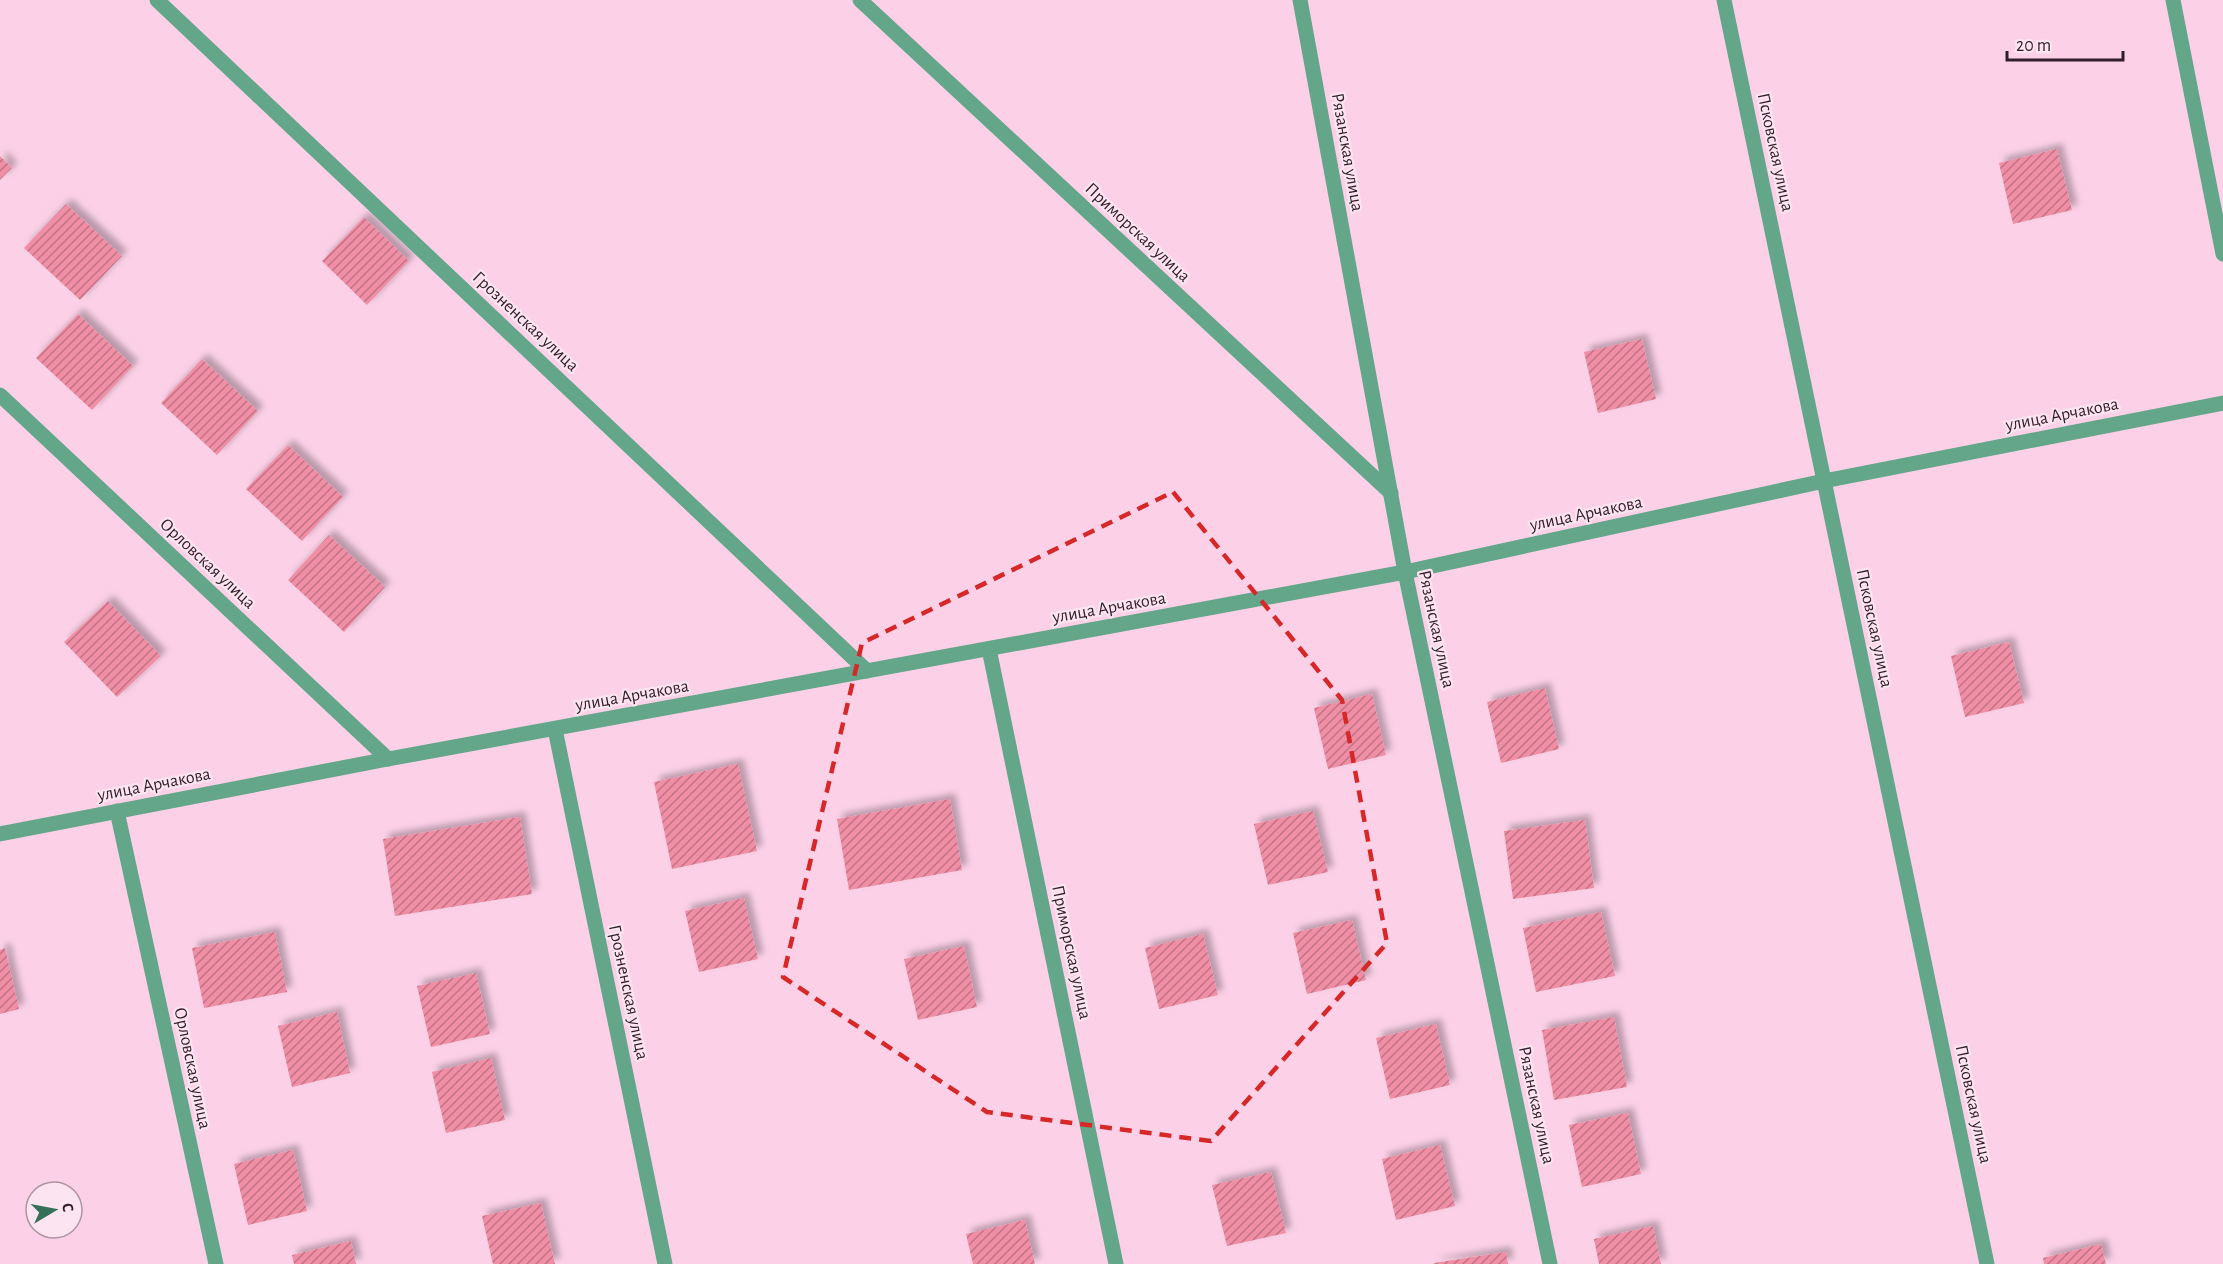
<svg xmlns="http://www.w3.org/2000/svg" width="2223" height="1264" viewBox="0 0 2223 1264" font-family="'Alegreya Sans',sans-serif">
<defs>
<pattern id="building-hatch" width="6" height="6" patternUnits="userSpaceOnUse" patternTransform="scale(1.5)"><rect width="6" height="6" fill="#ef8ea4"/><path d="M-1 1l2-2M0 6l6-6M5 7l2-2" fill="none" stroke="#c27386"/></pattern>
<filter id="shadow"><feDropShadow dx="5.5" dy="-5.5" stdDeviation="3" flood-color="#0004"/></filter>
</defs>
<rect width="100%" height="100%" fill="#fcd1e7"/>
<g fill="url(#building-hatch)" filter="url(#shadow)">
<path d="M2057,149l15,61 -59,14 -14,-61z"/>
<path d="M0,156l12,12 -12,12z"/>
<path d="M66,204l56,52 -42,44 -56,-52z"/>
<path d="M364,217l45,44 -42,44 -45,-44z"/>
<path d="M78,314l55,52 -41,44 -56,-52z"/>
<path d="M1642,339l14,60 -58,14 -14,-61z"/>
<path d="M202,359l56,52 -41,44 -56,-52z"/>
<path d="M288,445l55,52 -41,44 -56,-52z"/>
<path d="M329,535l56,52 -41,45 -56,-52z"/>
<path d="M108,601l53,55 -44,41 -53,-55z"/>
<path d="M2009,642l15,61 -59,14 -14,-61z"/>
<path d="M1545,688l14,61 -58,14 -14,-61z"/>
<path d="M1372,694l14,61 -58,14 -14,-61z"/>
<path d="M738,764l19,87 -85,18 -18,-87z"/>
<path d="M950,799l12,71 -113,20 -12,-71z"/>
<path d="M1313,811l15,61 -60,13 -14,-61z"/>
<path d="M520,817l12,77 -137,22 -12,-77z"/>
<path d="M1585,820l9,68 -81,11 -9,-68z"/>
<path d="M744,898l14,61 -59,13 -14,-61z"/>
<path d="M1601,912l14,64 -79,16 -13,-64z"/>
<path d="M1352,920l14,60 -59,14 -14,-61z"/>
<path d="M275,932l12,60 -83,16 -12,-60z"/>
<path d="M1203,934l15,61 -59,14 -14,-61z"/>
<path d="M964,946l13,61 -59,13 -14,-61z"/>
<path d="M5,948l14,61 -19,5v-64z"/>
<path d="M476,973l14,61 -59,13 -14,-61z"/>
<path d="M337,1012l13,61 -58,14 -14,-61z"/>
<path d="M1614,1017l13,70 -73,13 -12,-70z"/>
<path d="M1436,1024l14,61 -60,14 -14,-61z"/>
<path d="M491,1058l14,62 -59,13 -14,-61z"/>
<path d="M1628,1113l13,61 -59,13 -13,-62z"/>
<path d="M1440,1145l15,61 -59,14 -14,-61z"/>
<path d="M293,1150l14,61 -59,14 -14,-61z"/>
<path d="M1271,1172l15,61 -59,13 -15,-61z"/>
<path d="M541,1203l14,61h-62l-11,-48z"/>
<path d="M1025,1220l10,44h-62l-7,-30z"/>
<path d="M1653,1226l8,38h-62l-5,-25z"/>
<path d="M351,1241l5,23h-62l-2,-9z"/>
<path d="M2101,1244l5,20h-62l-1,-6z"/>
<path d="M1506,1252l2,12h-74v-1z"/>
</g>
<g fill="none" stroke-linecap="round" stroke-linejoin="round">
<g stroke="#63a68a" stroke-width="15">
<path d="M157,0l710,671"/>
<path d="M860,0l531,493"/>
<path d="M1300,0l105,572 145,692"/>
<path d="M1724,0l263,1264"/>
<path d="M2173,0l50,254"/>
<path d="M0,395l388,364"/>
<path d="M989,649l127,615"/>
<path d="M555,729l110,535"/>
<path d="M117,811l99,453"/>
<path d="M0,834l388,-75 1017,-187 419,-91 399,-78"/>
</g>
</g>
<path fill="none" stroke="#d62828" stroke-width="4.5" stroke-dasharray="12 8" stroke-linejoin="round" d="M1173,492l169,208 45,243 -176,198 -224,-29 -204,-135 79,-334z"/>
<g text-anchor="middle" stroke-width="4.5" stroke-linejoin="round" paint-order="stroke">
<g font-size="18" fill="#311e28" stroke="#fce5f0">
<text transform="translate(1348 152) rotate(80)" y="6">Рязанская улица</text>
<text transform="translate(1776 152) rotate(78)" y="6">Псковская улица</text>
<text transform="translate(1138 232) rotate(43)" y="6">Приморская улица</text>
<text transform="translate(526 321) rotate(43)" y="6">Грозненская улица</text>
<text transform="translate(2062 414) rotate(-11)" y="6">улица Арчакова</text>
<text transform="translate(1586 513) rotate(-12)" y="6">улица Арчакова</text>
<text transform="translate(208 563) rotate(43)" y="6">Орловская улица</text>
<text transform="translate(1109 607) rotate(-10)" y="6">улица Арчакова</text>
<text transform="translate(1875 628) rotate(78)" y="6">Псковская улица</text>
<text transform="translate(1437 629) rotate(78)" y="6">Рязанская улица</text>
<text transform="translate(632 695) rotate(-10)" y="6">улица Арчакова</text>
<text transform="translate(154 784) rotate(-11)" y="6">улица Арчакова</text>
<text transform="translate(1072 952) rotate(78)" y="6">Приморская улица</text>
<text transform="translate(629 992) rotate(78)" y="6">Грозненская улица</text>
<text transform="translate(193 1068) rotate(78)" y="6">Орловская улица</text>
<text transform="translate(1974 1104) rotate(78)" y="6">Псковская улица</text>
<text transform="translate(1537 1105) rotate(78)" y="6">Рязанская улица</text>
</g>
</g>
<g transform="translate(54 1210) rotate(80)"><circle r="28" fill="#fce5f0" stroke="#ab95a0" stroke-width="1.5"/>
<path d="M0-4.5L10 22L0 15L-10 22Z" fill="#357059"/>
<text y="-9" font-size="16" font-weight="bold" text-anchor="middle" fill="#311e28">С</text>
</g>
<path d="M2007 51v9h116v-9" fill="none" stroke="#311e28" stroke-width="3"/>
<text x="2016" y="51" font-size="18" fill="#311e28" stroke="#fce5f0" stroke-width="4.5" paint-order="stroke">20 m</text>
</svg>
